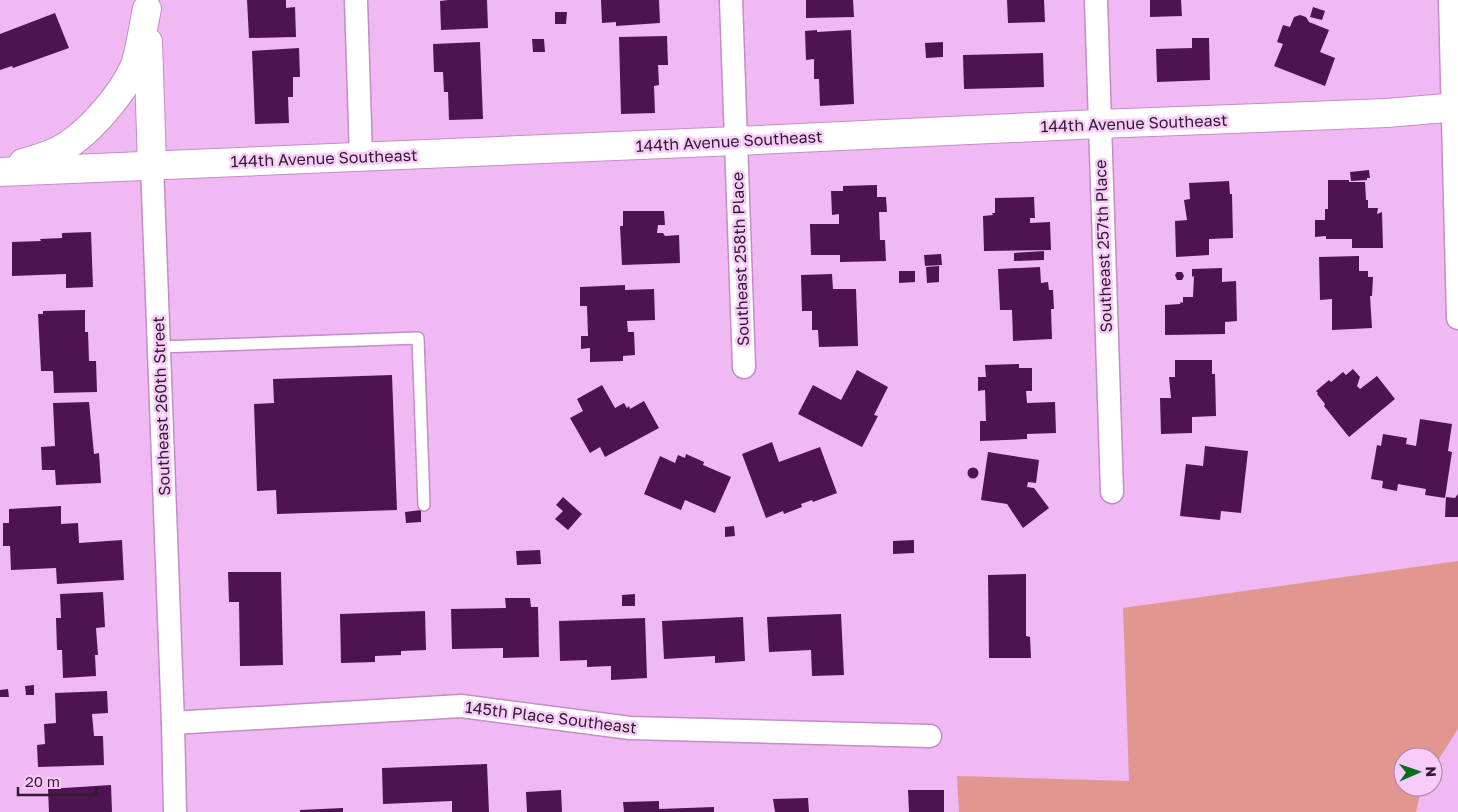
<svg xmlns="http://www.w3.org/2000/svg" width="1458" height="812" viewBox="0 0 1458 812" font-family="'Golos Text',sans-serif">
<rect width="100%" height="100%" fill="#f1b9f3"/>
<path fill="#e19790" d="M1458,561v168l-25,39v-11h-30v30h19l-6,25h-457l-2,-36 172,5 -6,-173z"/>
<g fill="#4f1352">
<path d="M247,0h39v8l9,-1 1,30 -47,1z"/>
<path d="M448,0h39l1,28 -47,2 -1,-29z"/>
<path d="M601,0h58l1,23 -44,3v-4l-14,1z"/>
<path d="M806,0h47l1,17 -48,1z"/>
<path d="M1007,0h37l1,22 -37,1z"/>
<path d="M1150,0h31l1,16 -32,1z"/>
<path d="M1313,7l12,4 -3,9 -12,-3z"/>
<path d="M555,12h12l-1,12h-11z"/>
<path d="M55,13l14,35 -56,20 -1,-2 -12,4v-36z"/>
<path d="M1300,15l6,2 3,5 20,8 -9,22 15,6 -10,28 -51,-20 9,-22 -6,-2 6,-17 7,2 4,-10z"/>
<path d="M817,30v2l34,-2 3,74 -34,2 -1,-27h-5v-20l-8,1 -1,-29z"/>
<path d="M667,36l1,29h-10l1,20 -5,1 1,27 -34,1 -2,-77z"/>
<path d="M1192,38h17l1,42 -53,2 -1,-33 36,-1z"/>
<path d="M532,39h12l1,13h-12z"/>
<path d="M480,42l3,77 -34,1 -1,-28h-4l-1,-20h-9l-1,-28z"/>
<path d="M943,42v15l-17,1 -1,-15z"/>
<path d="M299,48l1,29h-7v20h-5l1,26 -34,1 -3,-73z"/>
<path d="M1043,53l1,34 -80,2 -1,-34z"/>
<path d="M1369,170l1,8h-3v2l-16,1 -1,-9z"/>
<path d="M1328,180h21v2h16l1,18h2v8h10l-1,6 5,-2 1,36h-31v-9h-26v-3l-11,1v-17h10v-11h3z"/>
<path d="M1229,181l1,13h2l1,44 -24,1v16l-33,2 -1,-36 12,-1 -3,-20 6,-1 -1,-16z"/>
<path d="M877,185v12h9l1,15h-8l1,28h5l1,21 -46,1v-7h-29l-1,-31h29v-10l-7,1 -1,-24h12v-5z"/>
<path d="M1034,197l1,21h-5v5l20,-1 1,28 -67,1 -1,-35 10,-1 -1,-2h3v-15z"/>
<path d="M623,211h41l1,14h-7l-1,8h6l2,3 14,-1 1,28 -58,2 -2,-39h3z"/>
<path d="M91,232l2,55 -27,1v-14l-54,2v-34l29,-1 -1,-2 22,-1v-5z"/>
<path d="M1044,251v9l-30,1v-8z"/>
<path d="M941,254l1,11 -17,1 -1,-11z"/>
<path d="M1359,256v15h9v6h5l-1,19h-2l2,32 -40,2v-31l-12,1 -1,-43z"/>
<path d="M939,266v16l-12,1 -1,-16z"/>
<path d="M1040,267l1,16 7,-1 1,8h4l1,19h-3l1,30 -39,2 -1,-31h-12l-2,-41z"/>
<path d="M1222,268v14l14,-1 1,40 -12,1v12l-60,1v-30l15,-1 1,-2 2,1v-6h10l1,-21 -2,1v-8z"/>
<path d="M899,271h16v11l-16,1z"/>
<path d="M1177,272h5l2,4 -2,4h-5l-2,-5z"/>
<path d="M832,274l1,15h23l2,57 -39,1 -1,-17h-6v-19h-10l-1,-36z"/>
<path d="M625,285v5l29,-1 1,31 -28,1 1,11h6l1,23 -12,1v5l-33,1v-14l-9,1v-13h7l-1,-30h-7v-19z"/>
<path d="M85,310v22h3l1,29h7l1,31 -43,1 -1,-22h-12l-3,-57h5v-3z"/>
<path d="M1175,360h37v14h3l1,42 -24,1v16l-31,1 -1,-36h11l-2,-21h6z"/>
<path d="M1019,364v4h13v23h-6l1,12 28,-1 1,31 -29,1v5l-47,2v-20h6l-1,-31 -7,1v-14h8l-1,-12z"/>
<path d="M1353,369l7,8 -3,9 3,3 17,-13 18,23 -46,38 -25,-31 1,-2 -8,-10 1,-1 -2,-2 13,-11 2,2 12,-10 3,3z"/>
<path d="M857,370l31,17 -14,28 4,1 -16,31 -64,-33 15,-29 28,15z"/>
<path d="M392,375l5,135 -120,4 -1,-24 -19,1 -3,-87 20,-1 -1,-24z"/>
<path d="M602,385l13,23 9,-5 3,5 2,-2 1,3 14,-8 15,27 -54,29 -5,-10 -10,6 -20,-35 13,-7 -6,-12z"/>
<path d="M89,402l5,52 5,-1 2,30 -45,2 -1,-15h-13l-1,-23 14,-1 -2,-43z"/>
<path d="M1420,419l32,5 -4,27 4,1 -7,46 -20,-3 1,-6 -28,-5 -1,7 -15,-3 1,-7 -12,-2 6,-34 4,1 2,-12 24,4 -1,6 10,2z"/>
<path d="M772,442l7,20 41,-15 17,46 -24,9 -1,-2 -11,4 1,3 -18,7 -1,-3 -17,7 -24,-64z"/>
<path d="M1205,446l43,5 -7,62 -20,-2 -1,9 -40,-4 6,-52 17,2z"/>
<path d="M988,452l51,8 -3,23 -8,-1 -1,5 7,1 15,20 -26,20 -16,-24 -26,-4z"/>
<path d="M686,454l18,8 -1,3 28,12 -16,36 -30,-13 -4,10 -37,-16 16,-38 15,7 3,-8 7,3z"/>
<circle cx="973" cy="473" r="5.5"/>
<path d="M1458,494v23h-13l1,-20 9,1z"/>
<path d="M563,497l19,17 -14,16 -13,-11 8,-8 -7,-6z"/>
<path d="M61,506v18l17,-1 1,20 43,-3 2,40 -67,4 -1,-16 -45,2 -1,-24h-7v-23h6v-14z"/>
<path d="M421,510v12l-15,1 -1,-11z"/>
<path d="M734,526l1,10 -10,1v-10z"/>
<path d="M914,540v13l-21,1v-13z"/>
<path d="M540,550l1,14 -24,1 -1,-14z"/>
<path d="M228,572h53l2,93 -43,1 -1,-64h-10z"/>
<path d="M1026,574v62l4,1 1,21h-42l-1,-83z"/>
<path d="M103,592l2,35 -9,1 2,27h-3l1,21 -33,2 -1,-28h-5l-1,-32h5l-1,-24z"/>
<path d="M635,594v12h-13v-11z"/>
<path d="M505,598h25l1,9h7l1,50 -36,1v-10l-51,1 -1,-40 55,-1z"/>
<path d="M425,611l1,39 -25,1v4l-26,1v6l-34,1 -1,-49z"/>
<path d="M841,614l3,61 -32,1 -1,-26 -42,2 -2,-35z"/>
<path d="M743,617l2,44 -30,2v-7l-51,3 -2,-38z"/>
<path d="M645,618l2,60 -36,2v-14l-24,1v-7l-27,1 -1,-40z"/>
<path d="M34,685v10h-8l-1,-9z"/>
<path d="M8,689l1,8h-9v-7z"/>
<path d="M107,691l1,22 -16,1 2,22h9l1,29 -66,2 -1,-22 8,-1 -1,-20 12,-1 -1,-30z"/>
<path d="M487,764l2,48h-37v-11l-69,3 -1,-36z"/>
<path d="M111,785l1,27h-63l-1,-23z"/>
<path d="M561,790l1,22h-35l-1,-20z"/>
<path d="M908,790h36v22h-35z"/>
<path d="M808,798l1,14h-34l-2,-13z"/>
<path d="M659,801v8l55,-2v5h-90l-1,-10z"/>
<path d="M343,808v4h-43v-2z"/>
</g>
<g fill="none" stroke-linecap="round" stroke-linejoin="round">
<g stroke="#c38dc5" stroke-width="14">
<path id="service" d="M159,347l259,-9 6,167"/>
</g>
<g stroke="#c38dc5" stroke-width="25">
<g id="minor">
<path d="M356,0l5,157"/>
<path d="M731,0l13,367"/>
<path d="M1096,0l16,492"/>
<path d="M1450,0l8,318"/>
<path d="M152,165l21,558 2,89"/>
<path d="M173,723l288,-17 169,22 300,8"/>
</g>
</g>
<g stroke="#c38dc5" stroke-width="30">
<g id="tertiary">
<path d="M148,42l4,123"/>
<path d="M23,163c17,-5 35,-10 49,-21 23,-16 55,-54 64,-80 5,-17 7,-35 11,-53"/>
<path d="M0,172l736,-31 363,-17 288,-11 71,-6"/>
</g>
</g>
<use href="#service" stroke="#fff" stroke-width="11"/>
<use href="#minor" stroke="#fff" stroke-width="22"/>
<use href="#tertiary" stroke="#fff" stroke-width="28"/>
</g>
<g text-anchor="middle" stroke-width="5" stroke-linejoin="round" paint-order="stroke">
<g font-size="16" fill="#301b31" stroke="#f8cbf9">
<text transform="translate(1134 123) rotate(-2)" y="6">144th Avenue Southeast</text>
<text transform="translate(729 141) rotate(-3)" y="6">144th Avenue Southeast</text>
<text transform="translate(324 158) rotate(-2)" y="6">144th Avenue Southeast</text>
<text transform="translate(1103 246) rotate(-92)" y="6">Southeast 257th Place</text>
<text transform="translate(740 259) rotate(-92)" y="6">Southeast 258th Place</text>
<text transform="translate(161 406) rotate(-92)" y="6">Southeast 260th Street</text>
<text transform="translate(551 717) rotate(7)" y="6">145th Place Southeast</text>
</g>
</g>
<g transform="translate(1418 772) rotate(88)"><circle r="24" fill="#f8cbf9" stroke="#a885a9"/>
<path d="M0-4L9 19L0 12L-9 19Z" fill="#056e1e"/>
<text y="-8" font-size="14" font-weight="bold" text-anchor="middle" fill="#301b31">N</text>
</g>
<path d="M18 787v8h78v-8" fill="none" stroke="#301b31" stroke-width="2.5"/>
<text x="25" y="787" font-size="15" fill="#301b31" stroke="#f8cbf9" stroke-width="4" paint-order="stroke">20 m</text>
</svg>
